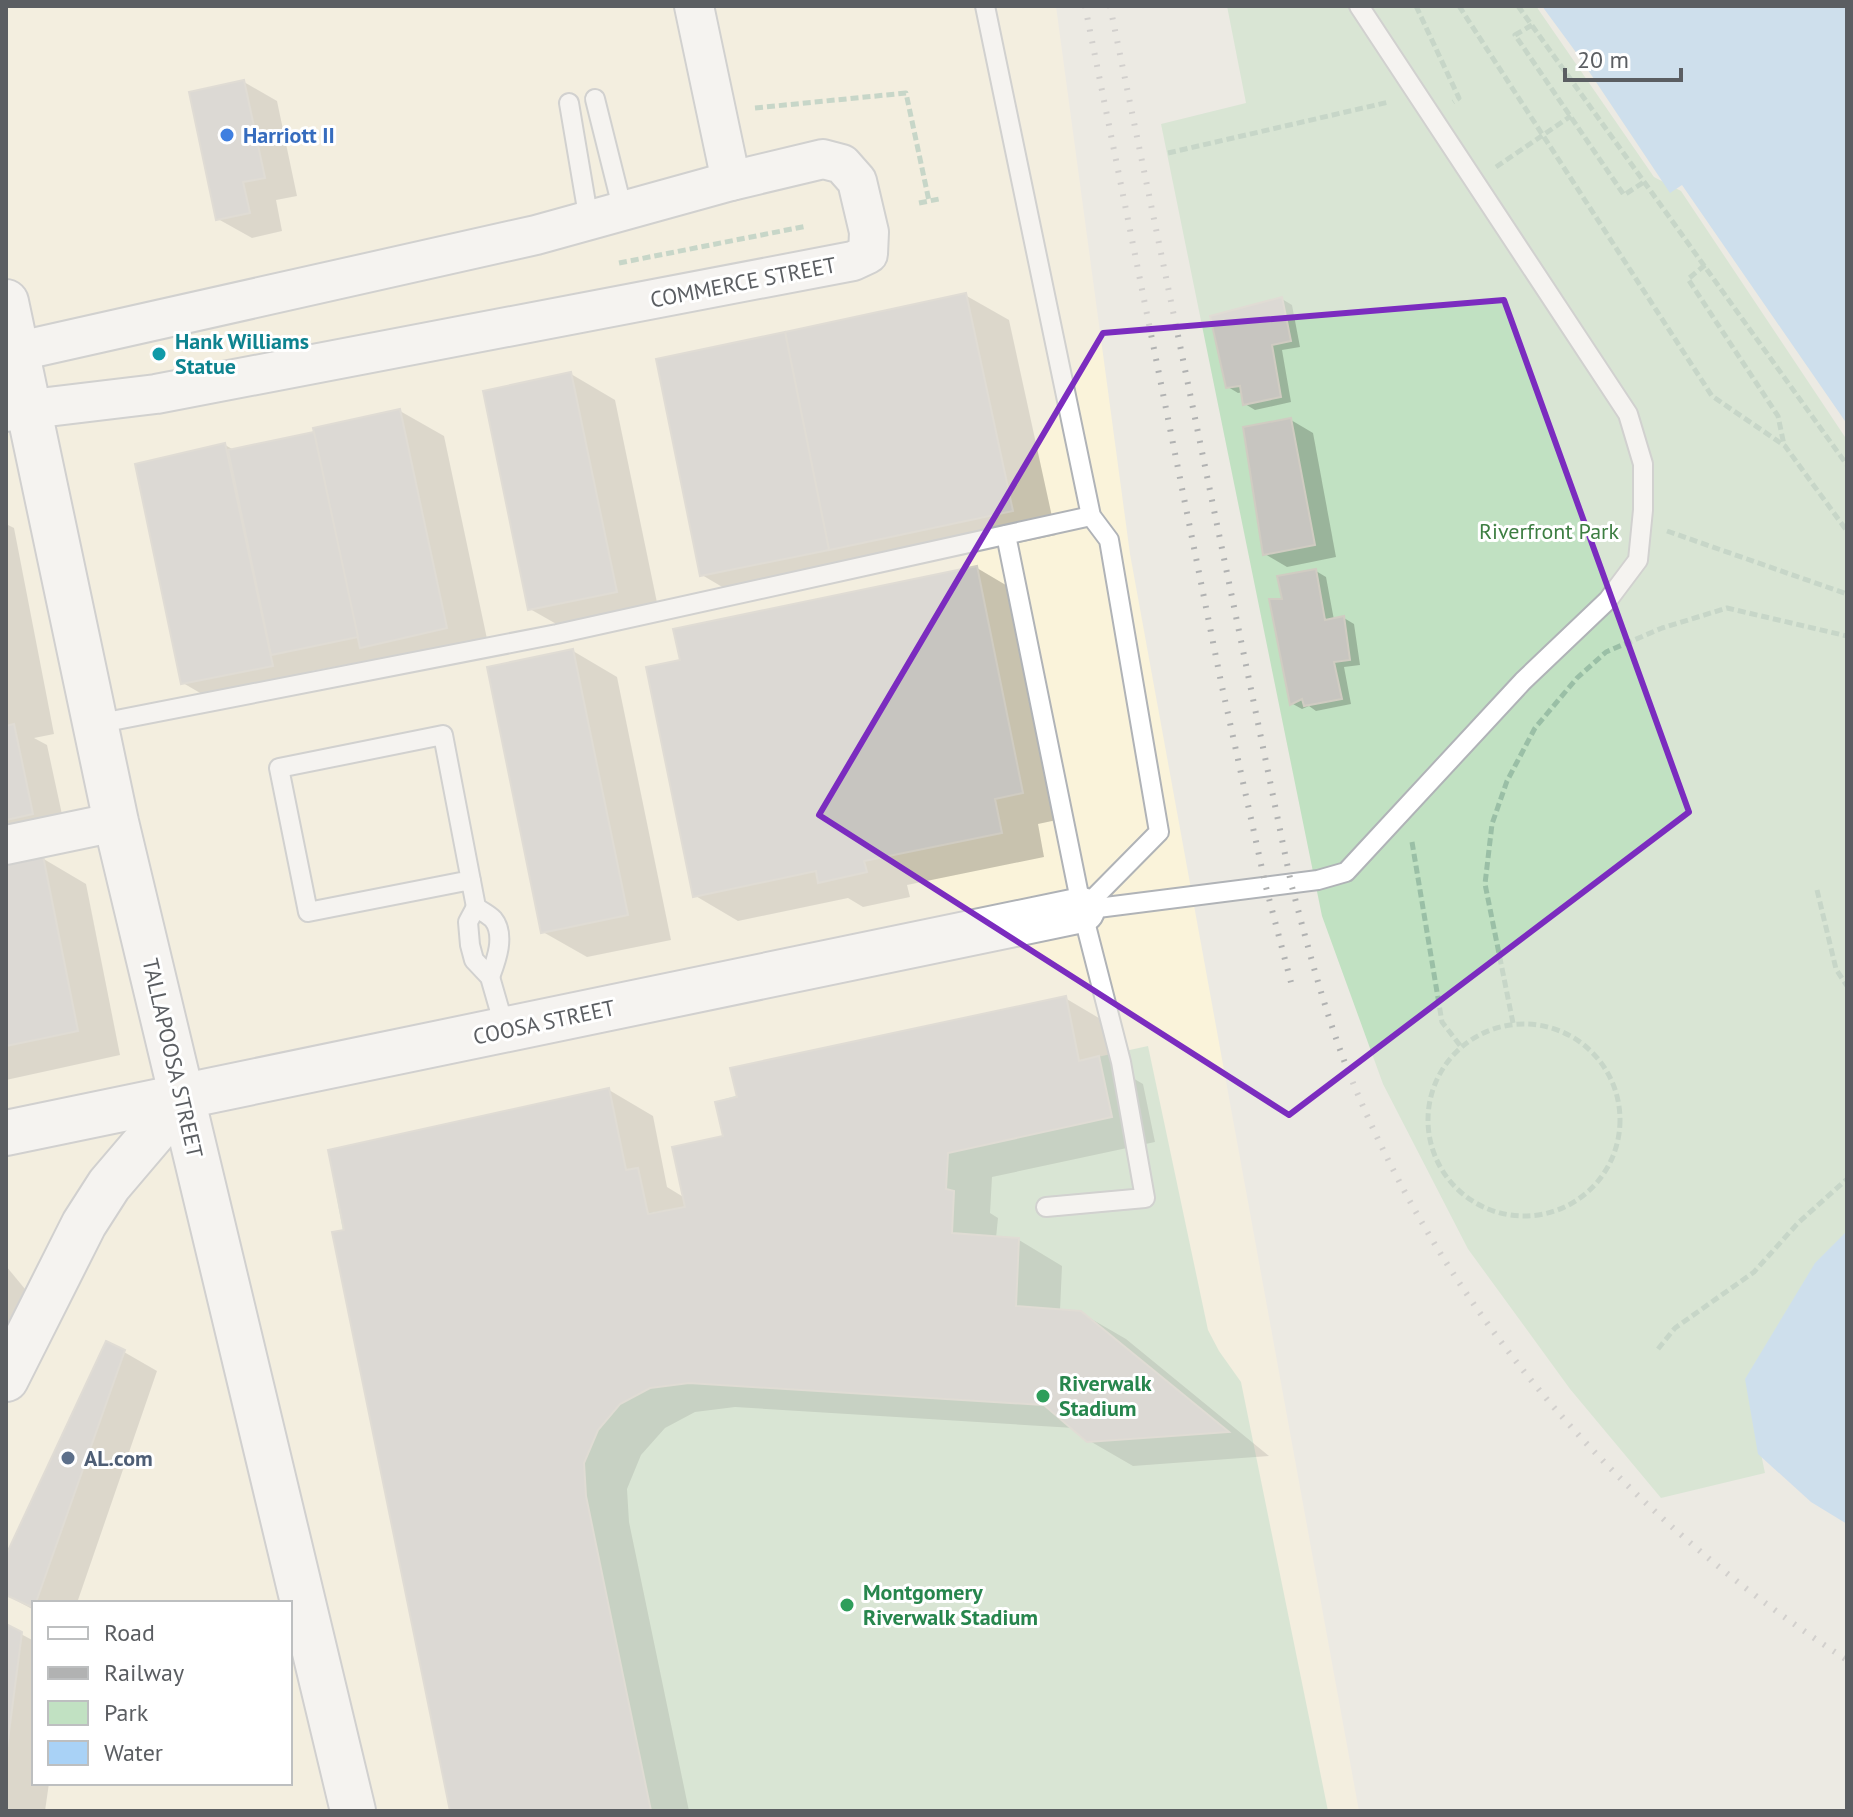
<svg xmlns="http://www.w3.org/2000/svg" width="1853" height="1817" viewBox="0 0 1853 1817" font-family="'PT Sans',sans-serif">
<rect width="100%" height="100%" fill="#eceae3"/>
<path fill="#faf3da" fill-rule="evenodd" d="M6,6h1050l74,548 229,1257h-1353zM34,1603h256v180h-256z"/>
<g fill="#c1e1c2">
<path d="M1227,6h309l118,171 27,14 166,249v805l-95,165 13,63 -104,25 -91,-109 -102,-140 -85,-165 -61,-168 -161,-792 85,-21z"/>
<path d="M1066,996l13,65 69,-15 60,284 11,21 22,31 87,429h-878l-122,-661 281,-62 17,82 12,-2 10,45 37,-6 -13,-60 51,-11 -8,-34z"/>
</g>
<g fill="#a9d2f6">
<path d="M1542,6h305v418l-165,-239 -12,8 -92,-138z"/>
<path d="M1847,1231v293l-36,-22 -53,-48 -13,-75 70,-116z"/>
</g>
<g fill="#0003">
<path d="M244,82l33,19 20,95 -21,4 6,31 -30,7 -34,-19z"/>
<path d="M965,295l44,25 47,215 -310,66 -44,-26z"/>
<path d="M1282,299l10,6 8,42 -18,3 9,52 -36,8 -10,-6 -2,-12 -5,1 -10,-6z"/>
<path d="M571,374l44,26 45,217 -86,17 -44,-25z"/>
<path d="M400,411l44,25 46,217 -84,19 -25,-14 -69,13 4,20 -90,17 -43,-25 42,-238 9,5 79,-16z"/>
<path d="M1291,420l22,13 23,124 -49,10 -22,-13z"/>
<path d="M6,524l8,4 40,206 -20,4 13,7 19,88 -60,12z"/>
<path d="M977,568l44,26 45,224 -28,6 6,33 -137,28 3,12 -47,10 -15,-9 -110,23 -44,-26 -12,-233z"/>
<path d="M1316,571l10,6 8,43 10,-2 10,6 6,41 -16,2 7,37 -35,7 -7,-5 -7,3 -11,-6 -7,-102z"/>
<path d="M573,651l44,26 54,263 -84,17 -44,-25z"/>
<path d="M42,858l44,26 34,171 -114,25v-214z"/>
<path d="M1065,998l44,26 10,46 24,14 12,58 -163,35 -2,36 8,5 -2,20 23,2 43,26 -2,45 21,2 45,26 143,117 -136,10 -45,-26 -14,-12 -339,-21 -40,5 -30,16 -24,27 -14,34 2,33 60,289h-237l-105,-579 262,-142 44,26 14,71 18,11 40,-60z"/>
<path d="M6,1266l19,23 -19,39z"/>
<path d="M124,1352l33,19 -80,232h-43v7l-28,-15v-35z"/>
<path d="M6,1626l28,15v142h15l-4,28h-39z"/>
</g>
<g fill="#c7c5c0" stroke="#d0ccc2" stroke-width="2">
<path d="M244,80l21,98 -22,4 7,31 -34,7 -27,-128z"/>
<path d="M966,293l47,218 -184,39 -44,-218z"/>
<path d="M1282,297l9,44 -19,4 9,52 -38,8 -3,-19 -14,2 -16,-72z"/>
<path d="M785,332l44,218 -129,26 -44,-217z"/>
<path d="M571,372l46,220 -89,18 -45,-219z"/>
<path d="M400,409l47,219 -87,20 -47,-220z"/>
<path d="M1291,418l24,127 -52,10 -20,-128z"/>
<path d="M314,432l44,205 -87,18 -43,-205z"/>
<path d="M225,443l48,223 -92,18 -46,-220z"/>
<path d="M977,566l46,227 -28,6 7,34 -138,28 3,11 -49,11 -2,-12 -123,26 -47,-230 34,-7 -7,-31z"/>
<path d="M1316,569l9,51 19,-4 6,44 -16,2 8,37 -38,7 -2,-7 -12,6 -21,-106h13l-5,-23z"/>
<path d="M573,649l55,266 -87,18 -54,-266z"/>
<path d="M14,724l19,90 -27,6v-94z"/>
<path d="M43,856l35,175 -72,15v-182z"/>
<path d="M1066,996l13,65 20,-5 13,61 -164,36 -2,36 8,2 -2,42 67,5 -3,68 65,5 148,121 -142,10 -43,-37 -355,-22 -39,5 -30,16 -22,26 -14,33 2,33 65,315h-201l-118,-579 12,-2 -16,-80 281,-62 17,82 12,-2 10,46 37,-7 -13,-60 51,-11 -8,-34 22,-5 -7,-29z"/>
<path d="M106,1341l19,9 -91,258 -28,-13v-40z"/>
<path d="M6,1624l16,8 -16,123z"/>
</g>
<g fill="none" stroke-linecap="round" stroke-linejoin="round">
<g stroke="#b0b3b7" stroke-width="22">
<g id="lane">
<path d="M985,6l106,510 18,24 50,292 -77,78"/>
<path d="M595,99l28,112"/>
<path d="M569,103l20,118"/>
<path d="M1006,535l76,375 39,152 24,136 -99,9"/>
<path d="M96,724l461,-90 534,-118"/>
<path d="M471,880l-163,32 -29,-144 164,-33 33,172c5,4 13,8 17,12 13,16 3,42 -3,58"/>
<path d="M476,907l-8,15 2,23 4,15 16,17 15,52"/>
<path d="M1082,910l236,-30 28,-8 177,-191 85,-81 30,-40 5,-50v-46l-15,-50 -269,-408"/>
</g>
</g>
<g stroke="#b0b3b7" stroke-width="42">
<g id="street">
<path d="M694,6l37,175"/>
<path d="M6,354l530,-119 195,-54 92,-22 19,5 15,17 12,51 -1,22 -15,7 -697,133 -150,18"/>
<path d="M6,845l110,-23"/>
</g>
</g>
<g stroke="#afb2b6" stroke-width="48">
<g id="secondary">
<path d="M6,302l110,520 237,989"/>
<path d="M6,1133l1076,-223"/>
<path d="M6,1379l78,-155 25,-39 74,-87"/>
</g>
</g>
<g stroke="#9abfa6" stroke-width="5" stroke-dasharray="8 4" stroke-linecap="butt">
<path d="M1416,6l43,92 -6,4"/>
<path d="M1459,6l253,390 73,50 62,85"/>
<path d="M1518,6l329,459"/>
<path d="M1532,25l-17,10 109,160 20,-13"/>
<path d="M755,108l151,-15 23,108"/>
<path d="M1168,153l221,-51"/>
<path d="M1496,167l75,-51"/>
<path d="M919,203l20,-4"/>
<path d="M619,263l188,-37"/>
<path d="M1705,265l-17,14 90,137 6,29"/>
<path d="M1667,531l180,63"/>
<path d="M1412,842l30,180 20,26"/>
<path d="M1817,890l19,79 11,17"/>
<path d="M1513,1023l-28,-139 7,-60 15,-43 28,-53 42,-50 29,-26 56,-24 65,-20 120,28"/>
<circle cx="1524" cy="1120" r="96"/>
<path d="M1658,1349l17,-21 79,-56 44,-49 49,-44"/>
</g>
<use href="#lane" stroke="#fff" stroke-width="18"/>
<use href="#street" stroke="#fff" stroke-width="38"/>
<use href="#secondary" stroke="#fff" stroke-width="44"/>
<g stroke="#b1b2b2" stroke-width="6" stroke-dasharray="2 10" stroke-linecap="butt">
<path d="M1085,6l136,676 45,205 27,103"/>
<path d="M1110,6l181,877c16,61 32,122 54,180 99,252 276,450 502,597"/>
</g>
</g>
<path d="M0 0H1853V1817H0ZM1504,300l185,512 -400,303 -470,-300 284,-482z" fill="#eceae3" fill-opacity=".55" fill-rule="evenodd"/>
<path fill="none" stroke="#7b2cbf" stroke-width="6" stroke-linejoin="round" d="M1504,300l185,512 -400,303 -470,-300 284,-482z"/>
<circle fill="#3f7fe0" stroke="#fff" stroke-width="3" cx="227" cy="135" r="8"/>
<circle fill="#0f9aa8" stroke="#fff" stroke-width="3" cx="159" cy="354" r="8"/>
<g fill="#2e9e5b" stroke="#fff" stroke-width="3">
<circle cx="1043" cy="1396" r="8"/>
<circle cx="847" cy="1605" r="8"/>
</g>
<circle fill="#5c6f8a" stroke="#fff" stroke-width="3" cx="68" cy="1458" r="8"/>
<g text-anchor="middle" stroke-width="6" stroke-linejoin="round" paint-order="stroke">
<g font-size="22" font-weight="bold" fill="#366cbe" stroke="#fff" text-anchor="start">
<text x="243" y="143">Harriott II</text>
</g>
<g font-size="22" fill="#5b5e62" stroke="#fff">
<text transform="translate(743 282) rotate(-11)" y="8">COMMERCE STREET</text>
<text transform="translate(544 1022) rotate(-12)" y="8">COOSA STREET</text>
<text transform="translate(173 1058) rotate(77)" y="8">TALLAPOOSA STREET</text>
</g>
<g font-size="22" font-weight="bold" fill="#0d838f" stroke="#fff" text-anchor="start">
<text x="175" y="349">Hank Williams<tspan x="175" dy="25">Statue</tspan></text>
</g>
<g font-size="22" fill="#3d7e42" stroke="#fff">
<text x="1549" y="539">Riverfront Park</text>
</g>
<g font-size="22" font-weight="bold" fill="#27864d" stroke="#fff" text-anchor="start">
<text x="1059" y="1391">Riverwalk<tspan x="1059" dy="25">Stadium</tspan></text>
<text x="863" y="1600">Montgomery<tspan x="863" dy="25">Riverwalk Stadium</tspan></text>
</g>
<g font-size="22" font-weight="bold" fill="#4e5e75" stroke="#fff" text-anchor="start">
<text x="84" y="1466">AL.com</text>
</g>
</g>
<rect width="1853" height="1817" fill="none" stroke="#5b5e62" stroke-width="16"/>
<rect x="32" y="1601" width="260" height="184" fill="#ffffff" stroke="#bdbfc0" stroke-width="2"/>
<rect x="48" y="1627" width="40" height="12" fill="#ffffff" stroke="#bdbfc0" stroke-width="2"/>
<text x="104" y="1641" font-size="24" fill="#5b5e62">Road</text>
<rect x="48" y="1667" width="40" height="12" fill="#b1b2b2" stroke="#bdbfc0" stroke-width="2"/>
<text x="104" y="1681" font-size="24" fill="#5b5e62">Railway</text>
<rect x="48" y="1701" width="40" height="24" fill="#c1e1c2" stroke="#bdbfc0" stroke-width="2"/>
<text x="104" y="1721" font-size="24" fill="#5b5e62">Park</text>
<rect x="48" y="1741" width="40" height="24" fill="#a9d2f6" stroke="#bdbfc0" stroke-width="2"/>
<text x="104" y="1761" font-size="24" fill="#5b5e62">Water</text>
<path d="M1565 68v12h116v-12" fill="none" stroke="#5b5e62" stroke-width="4"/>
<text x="1577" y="68" font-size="24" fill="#5b5e62" stroke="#ffffff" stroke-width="6" paint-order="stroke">20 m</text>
</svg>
